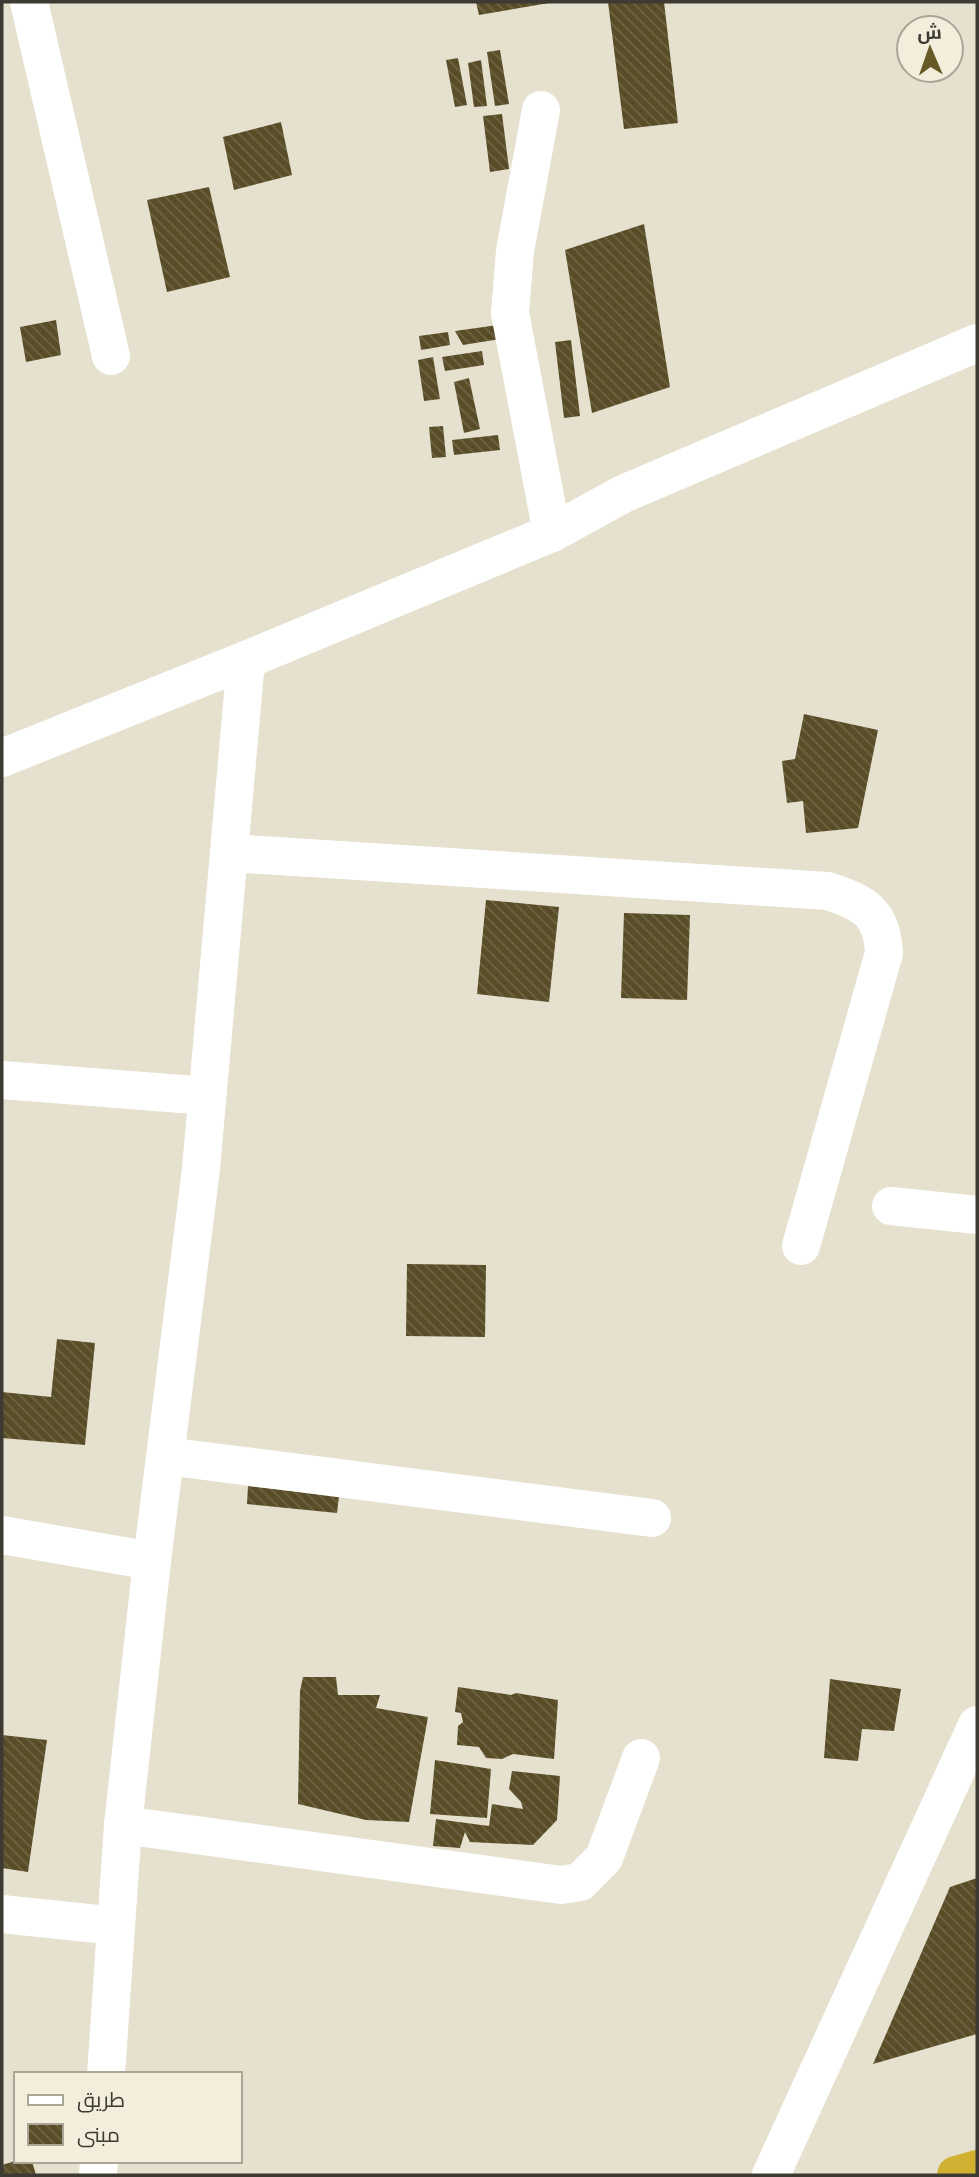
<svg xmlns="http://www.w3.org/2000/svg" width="979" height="2177" viewBox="0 0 979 2177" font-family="Poppins,Cairo,sans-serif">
<defs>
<pattern id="building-back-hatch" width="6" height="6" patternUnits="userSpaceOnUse" patternTransform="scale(1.75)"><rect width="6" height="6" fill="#584d27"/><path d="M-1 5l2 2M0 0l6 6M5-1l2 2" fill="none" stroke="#6e6546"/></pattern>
</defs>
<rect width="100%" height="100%" fill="#e5e1ce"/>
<g fill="url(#building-back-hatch)">
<path d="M476,2h73v1l-70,12z"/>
<path d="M608,2h56l14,121 -54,6z"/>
<path d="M500,50l9,54 -14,2 -8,-54z"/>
<path d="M458,58l9,47 -12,2 -9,-47z"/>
<path d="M481,60l6,46 -13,1 -6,-44z"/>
<path d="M502,114l7,55 -19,3 -7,-56z"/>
<path d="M281,122l11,53 -58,15 -11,-53z"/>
<path d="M209,187l21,90 -63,15 -20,-92z"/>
<path d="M644,224l26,163 -78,26 -27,-163z"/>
<path d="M56,320l5,35 -35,7 -6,-35z"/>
<path d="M498,325l2,14 -37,6 -8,-14z"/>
<path d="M448,332l2,13 -29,5 -2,-14z"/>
<path d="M571,340l9,76 -16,2 -9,-76z"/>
<path d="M482,351l2,14 -39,6 -3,-14z"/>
<path d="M433,357l7,42 -16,2 -6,-41z"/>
<path d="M469,378l11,51 -16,4 -10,-51z"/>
<path d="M443,426l3,31 -14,1 -3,-31z"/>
<path d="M498,435l2,15 -46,5 -2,-15z"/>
<path d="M804,714l74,16 -20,98 -52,5 -3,-32 -16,2 -5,-42 13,-2z"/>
<path d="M486,900l73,7 -10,95 -72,-8z"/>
<path d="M624,913l66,2 -3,85 -66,-2z"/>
<path d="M407,1264l79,1 -1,72 -79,-1z"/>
<path d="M57,1339l38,4 -10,102 -83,-7v-46l49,5z"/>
<path d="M248,1486l91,10 -2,17 -90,-9z"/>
<path d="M303,1677h33l2,18h42l-4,13 52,9 -19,105 -43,-2 -68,-16 2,-113z"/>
<path d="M830,1679l71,10 -7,42 -32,-2 -4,32 -34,-3z"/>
<path d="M458,1687l53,8 5,-2 42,7 -4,59 -41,-5 -11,5 -16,-1 -7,-11 -22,-2 1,-19 5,-4 -2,-9 -6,-1z"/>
<path d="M2,1735l45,5 -19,132 -26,-4z"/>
<path d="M435,1760l56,9 -4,49 -57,-4z"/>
<path d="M512,1771l48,5 -3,44 -24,25 -63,-3 -5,-10 -5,16 -27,-2 3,-27 53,7 3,-22 31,5 -2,-7 -12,-13z"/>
<path d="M977,1878v156l-104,30 77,-177z"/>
<path d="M15,2161h17l4,14h-34v-10z"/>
</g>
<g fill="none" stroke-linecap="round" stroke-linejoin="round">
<g stroke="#fff" stroke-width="38">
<path d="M29,2l82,354"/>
<path d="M541,110l-26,141 -5,62 42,220"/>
<path d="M2,758l244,-98 306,-127 71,-39 354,-151"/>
<path d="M230,853l598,38c36,12 54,21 56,62l-83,293"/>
<path d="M2,1080l205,16"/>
<path d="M891,1206l86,9"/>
<path d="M166,1456l486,62"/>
<path d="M2,1535l150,26"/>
<path d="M123,1825l438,60 19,-3 24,-24 37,-100"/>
<path d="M2,1914l114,12"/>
<path d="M106,2074l17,-249 29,-264 49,-392 45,-509"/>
<path d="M98,2175l1,-14"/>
<path d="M771,2175l206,-450"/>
</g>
<path stroke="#d0b131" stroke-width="38" d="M956,2175l21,-6"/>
</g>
<rect width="979" height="2177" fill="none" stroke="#3c3a33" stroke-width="7"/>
<rect x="14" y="2072" width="228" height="91" fill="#f2eedb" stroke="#a9a698" stroke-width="2"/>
<rect x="28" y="2095" width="35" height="10" fill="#ffffff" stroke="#a9a698" stroke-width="2"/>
<text x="77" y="2107" font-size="21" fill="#3c3a33">طريق</text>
<rect x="28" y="2124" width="35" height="21" fill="url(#building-back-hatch)" stroke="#a9a698" stroke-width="2"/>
<text x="77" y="2142" font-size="21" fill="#3c3a33">مبنى</text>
<g transform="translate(930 49) rotate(358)"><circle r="33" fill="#f2eedb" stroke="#a9a698" stroke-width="2"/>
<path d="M0-5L12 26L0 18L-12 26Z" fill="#675926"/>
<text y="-10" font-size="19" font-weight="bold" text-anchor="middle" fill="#3c3a33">ش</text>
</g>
</svg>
